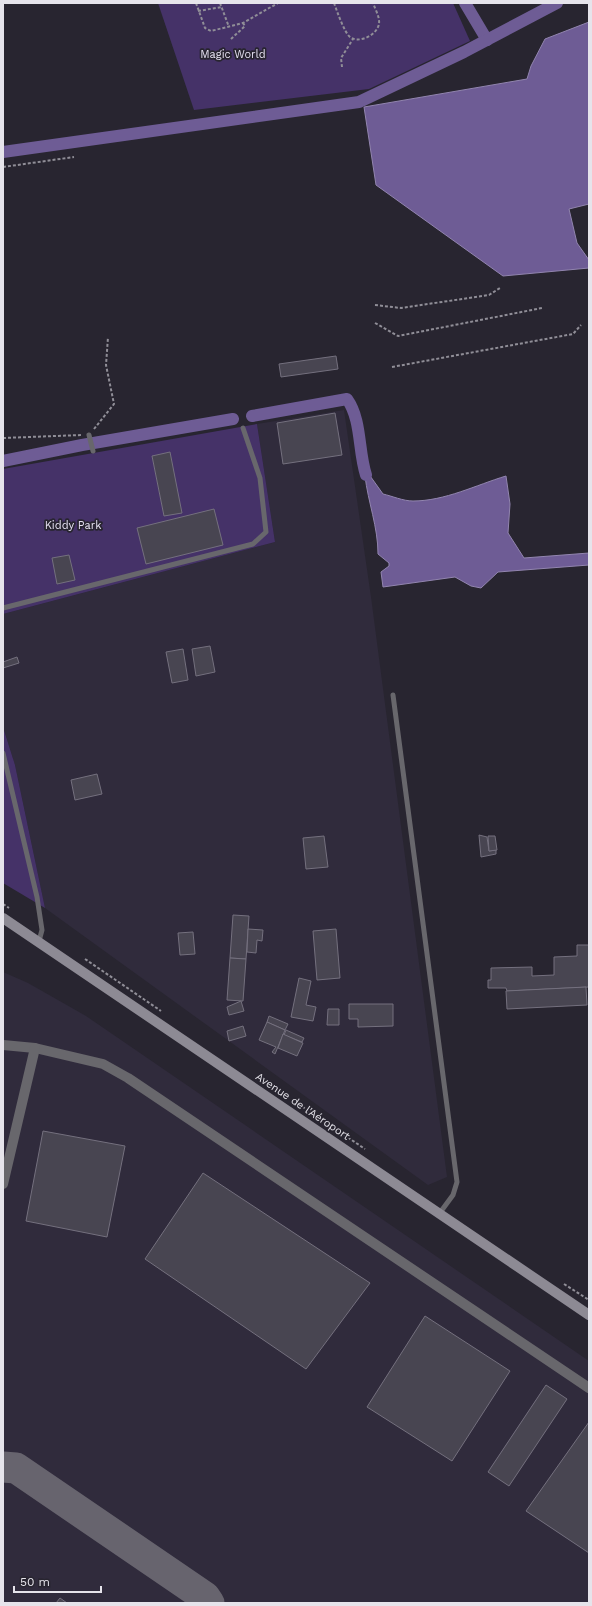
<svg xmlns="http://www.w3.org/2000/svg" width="592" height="1606" viewBox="0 0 592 1606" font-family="'Work Sans',sans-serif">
<rect width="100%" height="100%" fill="#282530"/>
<g fill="#302b3c">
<path d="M344,410l27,187 76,580 -19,8 -383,-277 -30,-143 -12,-38v-113l272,-72 -18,-118z"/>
<path d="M3,972l25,11 58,33 503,345v242h-586z"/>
</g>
<g fill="#453268">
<path d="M158,3h295l17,38 -101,48 -175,21z"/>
<path d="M257,424l18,118 -272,72v-145z"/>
<path d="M3,727l12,38 30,143 -42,-25z"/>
</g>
<g fill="#6e5c95" stroke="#9285af">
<path d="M589,22v182l-20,5 8,34 12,17v8l-86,8 -127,-91 -12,-78 163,-28 4,-13 14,-27z"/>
<path d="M368,473l15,21c9,2 20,7 30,7 32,0 63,-16 93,-25l4,28 -2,29 16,25 65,-5v12l-91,7 -17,16 -10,-2 -16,-9 -72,10 -2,-15 8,-6v-3l-11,-9c0,-27 -10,-52 -13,-78z"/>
</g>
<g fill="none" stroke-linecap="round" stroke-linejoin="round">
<g stroke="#6e5c95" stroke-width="12">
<path d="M465,3l22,37"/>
<path d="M3,152l356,-50 105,-50 93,-49"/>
<path d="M252,416l95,-17c15,21 11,52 19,76"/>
<path d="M3,461l79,-16 151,-26"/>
</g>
<path stroke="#67646e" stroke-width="31" d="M3,1467l13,1 189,129 4,6"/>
</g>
<g fill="#484551" stroke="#74707e">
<path d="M336,356l2,13 -57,8 -2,-13z"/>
<path d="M335,413l7,42 -59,9 -6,-41z"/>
<path d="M170,452l12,61 -18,3 -12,-60z"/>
<path d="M214,509l9,36 -77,19 -9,-36z"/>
<path d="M69,555l6,25 -18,4 -5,-26z"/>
<path d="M210,646l5,26 -19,4 -4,-27z"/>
<path d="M183,649l5,31 -16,3 -6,-31z"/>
<path d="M17,657l2,6 -16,5v-6z"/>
<path d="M97,774l5,20 -27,6 -4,-20z"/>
<path d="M479,835l8,2 2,14 7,-1v4l-15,3z"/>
<path d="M324,836l4,31 -22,2 -3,-31z"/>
<path d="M488,836h7l2,14 -8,1z"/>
<path d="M233,915l16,1 -3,43 -16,-1z"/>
<path d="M248,929l15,1 -1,11 -5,-1 -1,13 -9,-1z"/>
<path d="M336,929l4,49 -23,2 -4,-49z"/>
<path d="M193,932l2,22 -15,1 -2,-22z"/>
<path d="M577,945h12v42l-82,4 -1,-3h-18v-8h3v-12l41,-1v9l22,-1v-18l23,-1z"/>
<path d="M230,958l16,1 -3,42 -16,-1z"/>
<path d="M299,978l12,3 -5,24 10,2 -3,14 -22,-4z"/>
<path d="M586,987l1,18 -80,4 -1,-18z"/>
<path d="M241,1001l3,10 -15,4 -2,-8z"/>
<path d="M349,1004h44v22l-35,1v-8h-9z"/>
<path d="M328,1009h11v16h-12z"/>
<path d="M269,1016l19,8 -3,6 -18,-8z"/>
<path d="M267,1022l18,8 -10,24 -3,-2 4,-5 -17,-7z"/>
<path d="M243,1026l3,10 -17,5 -2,-10z"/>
<path d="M286,1030l18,8 -2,4 -18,-7z"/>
<path d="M283,1034l20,9 -6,13 -19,-8z"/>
<path d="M43,1131l82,15 -18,91 -81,-16z"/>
<path d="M203,1173l167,110 -64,86 -161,-110z"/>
<path d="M425,1316l85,55 -58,90 -85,-54z"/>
<path d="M546,1385l21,14 -58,87 -21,-14z"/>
<path d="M589,1422v131l-63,-42z"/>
<path d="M60,1598l7,5h-11z"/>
</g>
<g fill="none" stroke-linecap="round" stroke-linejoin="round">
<g stroke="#908e97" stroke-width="2" stroke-dasharray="3 2" stroke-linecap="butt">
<path d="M196,3l9,25 6,3 32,-8 35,-20"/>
<path d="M220,3l9,24"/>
<path d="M334,3c3,8 10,29 16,34 9,7 27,-2 29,-13 1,-7 -4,-15 -6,-21"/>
<path d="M198,11l24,-4"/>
<path d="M231,39l14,-13 -2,-3"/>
<path d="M342,67l-1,-9 12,-19"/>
<path d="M3,167l71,-10"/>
<path d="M375,305l26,3 88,-13 11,-7"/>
<path d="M375,323l23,13 144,-28"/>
<path d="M392,367l181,-33 8,-9"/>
<path d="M94,429l20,-25 -8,-39 2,-28"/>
<path d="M3,438l79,-3"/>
<path d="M3,904l6,4"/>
<path d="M85,959l76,52"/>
<path d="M294,1101l71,48"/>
<path d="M564,1284l25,16"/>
</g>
<g stroke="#68676c" stroke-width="5">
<path d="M89,435l4,16"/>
<path d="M3,608l250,-64 13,-12 -6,-54 -17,-50"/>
<path d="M393,695l64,487 -4,13 -14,19"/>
<path d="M3,753l34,144 5,33 -3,11"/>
</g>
<g stroke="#68676c" stroke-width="10">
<path d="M3,1045l32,3 68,16 25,14 461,310"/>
<path d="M3,1184l32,-136"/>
</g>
<path stroke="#8d8a94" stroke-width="10" d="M3,918l586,397"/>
</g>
<g text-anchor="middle" stroke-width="3.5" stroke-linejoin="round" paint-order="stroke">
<g font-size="11" fill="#e6e1f2" stroke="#282530">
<text x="233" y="58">Magic World</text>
<text x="73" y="529">Kiddy Park</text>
</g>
<g font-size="11" fill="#e6e4eb" stroke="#282530">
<text transform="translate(303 1106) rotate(34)" y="4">Avenue de l'Aéroport</text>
</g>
</g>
<rect width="592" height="1606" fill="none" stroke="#e6e4eb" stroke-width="8"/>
<path d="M14 1586v6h87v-6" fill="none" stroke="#e6e4eb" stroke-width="2"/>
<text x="20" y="1586" font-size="12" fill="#e6e4eb" stroke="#282530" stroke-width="3" paint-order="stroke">50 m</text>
</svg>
